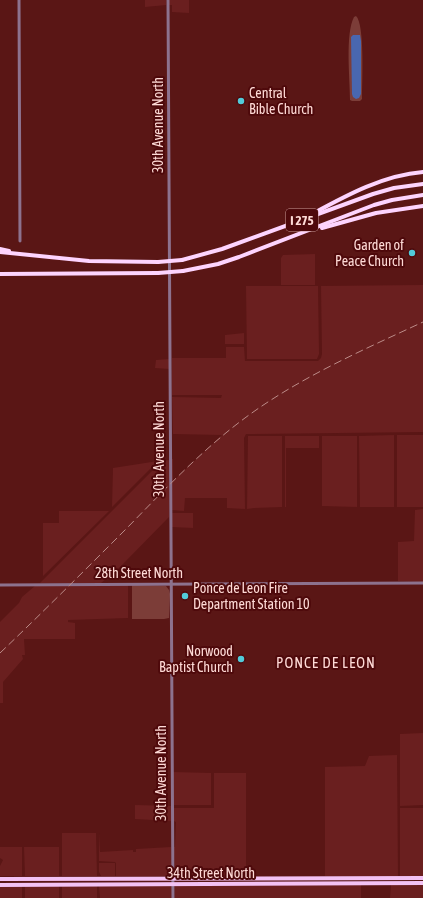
<svg xmlns="http://www.w3.org/2000/svg" width="423" height="898" viewBox="0 0 423 898" font-family="'Asap Condensed',sans-serif">
<rect width="100%" height="100%" fill="#5a1615"/>
<g fill="#6a1f1f">
<path d="M145,0h21v5l-21,2z"/>
<path d="M169,0h20v13l-17,-1v-7h-3z"/>
<path d="M315,254v31h-34v-27l2,-3z"/>
<path d="M423,285v147l-177,2 -2,4 1,71 -18,-1v-10h-42l-1,13 -12,-1v-51h1v22l49,-46 -49,-1 -1,-37 49,1 1,-3h-50v-37h54v-11h18l1,14h73l3,-3 1,-4 -1,-68z"/>
<path d="M246,286h72l1,68 -2,5h-70z"/>
<path d="M244,333v11h-19v-9z"/>
<path d="M169,359v10l-14,-1 1,-8z"/>
<path d="M394,435v72h-34l-1,-71z"/>
<rect x="397" y="435" width="26" height="72"/>
<path d="M248,436h34v71l-28,1 -7,1z"/>
<path d="M285,436h34v12h-33v59h-1z"/>
<path d="M322,436h35v71l-35,-1z"/>
<path d="M169,460v57l-49,50 -19,16h-61l122,-122z"/>
<path d="M158,461l-46,46 1,-39z"/>
<path d="M423,509v73l-25,-1v-39l16,-1 1,-31z"/>
<path d="M59,511h50l-66,65v-53h16z"/>
<path d="M172,513h21v15l-21,-1z"/>
<path d="M128,585v33l-60,2v2l7,1v16h-51l1,16h-3l1,4 -20,23v21h-3v-81l19,-19 3,-6 13,-11z"/>
<path d="M423,733v72l-23,1v-72z"/>
<path d="M397,755l1,121h-73v-109l40,-1 4,-10z"/>
<path d="M173,772l38,1v32h-37z"/>
<path d="M214,773h32v103h-71l-1,-29h1l1,-25 -2,-1v-13h40z"/>
<path d="M135,805l36,1v15l-36,-2z"/>
<rect x="400" y="808" width="23" height="68"/>
<path d="M62,833h34l1,43h-35z"/>
<path d="M99,833l1,19 33,-2v2h3v-3l35,-2 1,29h-56v-13l-1,-1 -16,-1z"/>
<path d="M0,847h22v29h-22v-10l3,-6 -3,-2z"/>
<path d="M24,847h35v29h-34z"/>
<path d="M99,863h16v13h-14l-2,-4z"/>
<path d="M172,885v13h-72l-1,-12z"/>
<rect x="175" y="885" width="186" height="13"/>
<path d="M391,885h32v13h-33z"/>
<rect x="0" y="886" width="22" height="12"/>
<rect x="25" y="886" width="34" height="12"/>
<rect x="62" y="886" width="35" height="12"/>
</g>
<g fill="#7c3d38">
<path d="M356,16c9,8 6,68 6,83l-2,2h-8l-2,-1c0,-21 -5,-66 4,-83z"/>
<path d="M132,585l34,1 3,4 1,4 -1,24 -5,1h-32z"/>
</g>
<path fill="#4967af" d="M353,35h7l1,6v53l-2,4 -3,1 -3,-2 -1,-3 -1,-57z"/>
<g fill="none" stroke-linecap="round" stroke-linejoin="round">
<g stroke="#8d728e" stroke-width="3">
<path d="M19,0l1,241"/>
<path d="M168,0l5,898"/>
<path d="M0,585l423,-2"/>
</g>
<g stroke="#f3c2f4" stroke-width="4">
<path d="M0,879l423,-1"/>
<path d="M0,885l423,-2"/>
</g>
<g stroke="#fdd4fe" stroke-width="4">
<path d="M314,213c33,-18 70,-38 109,-41"/>
<path d="M322,228l54,-15 47,-7"/>
<path d="M0,249l9,2"/>
<path d="M0,252l89,9 69,1"/>
<path d="M182,260l40,-11 151,-55 21,-6 29,-4"/>
<path d="M183,271l35,-7 21,-7 135,-52 18,-5 31,-5"/>
<path d="M0,274l158,-1"/>
</g>
<path stroke="#bc8b88" stroke-width="1" stroke-dasharray="8 4" stroke-linecap="butt" d="M0,653c43,-41 85,-83 127,-125 39,-40 78,-81 122,-113 54,-39 114,-65 174,-93"/>
<g stroke="#fdd4fe" stroke-width="4">
<path d="M158,262l24,-2"/>
<path d="M158,273l25,-2"/>
</g>
</g>
<g fill="#52cbd9" stroke="#4e090b" stroke-width="1.5">
<circle cx="241" cy="101" r="4"/>
<circle cx="412" cy="253" r="4"/>
<circle cx="185" cy="596" r="4"/>
<circle cx="241" cy="659" r="4"/>
</g>
<g text-anchor="middle" stroke-width="4" stroke-linejoin="round" paint-order="stroke">
<rect fill="#4e090b" stroke="#c99b99" stroke-width="1" x="286" y="209" width="32" height="22" rx="3"/>
<g font-size="13" font-weight="bold" fill="#fedad6">
<text x="302" y="225">I 275</text>
</g>
<g font-size="14" fill="#fedad6" stroke="#4e090b" text-anchor="start">
<text x="249" y="98">Central<tspan x="249" dy="16">Bible Church</tspan></text>
<text x="404" y="250" text-anchor="end">Garden of<tspan x="404" dy="16">Peace Church</tspan></text>
<text x="193" y="593">Ponce de Leon Fire<tspan x="193" dy="16">Department Station 10</tspan></text>
<text x="233" y="656" text-anchor="end">Norwood<tspan x="233" dy="16">Baptist Church</tspan></text>
</g>
<g font-size="14" fill="#fedad6" stroke="#4e090b">
<text transform="translate(158 125) rotate(-90)" y="5">30th Avenue North</text>
<text transform="translate(159 449) rotate(-90)" y="5">30th Avenue North</text>
<text x="139" y="578">28th Street North</text>
<text transform="translate(161 773) rotate(-90)" y="5">30th Avenue North</text>
<text x="211" y="878">34th Street North</text>
</g>
<g font-size="15" letter-spacing="1" fill="#fedad6" stroke="#4e090b">
<text x="326" y="668">PONCE DE LEON</text>
</g>
</g>
</svg>
